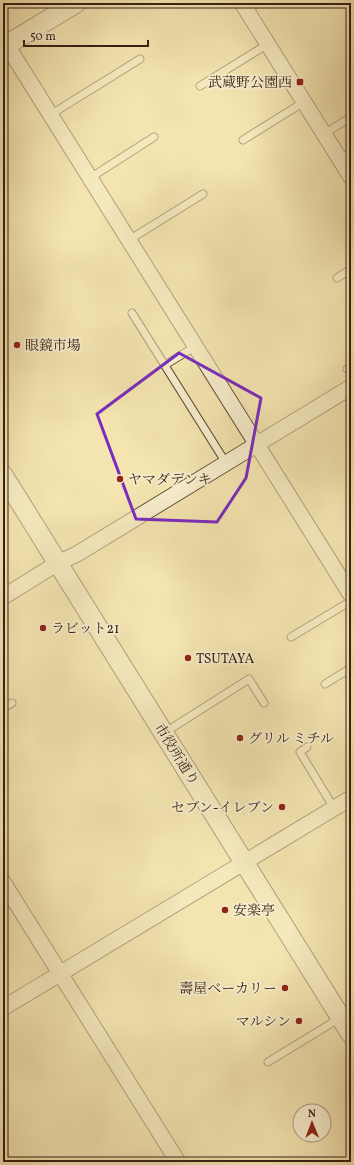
<svg xmlns="http://www.w3.org/2000/svg" width="354" height="1165" viewBox="0 0 354 1165" font-family="Vollkorn,'Noto Serif JP',serif">
<rect width="100%" height="100%" fill="#f3e4b0"/>
<filter id="stains"><feTurbulence type="fractalNoise" baseFrequency=".005" numOctaves="4"/><feColorMatrix values="0 0 0 0 .2 0 0 0 0 .09 0 0 0 0 .02 0 0 0 .5 -.17"/></filter>
<radialGradient id="worn" r=".72"><stop offset=".6" stop-color="#630" stop-opacity="0"/><stop offset="1" stop-color="#630" stop-opacity=".3"/></radialGradient>
<g fill="none" stroke-linecap="round" stroke-linejoin="round">
<g stroke="#65503b" stroke-width="9">
<g id="service">
<path d="M246,10l12,-7"/>
<path d="M200,86l68,-42"/>
<path d="M50,115l90,-56"/>
<path d="M324,134l27,-17"/>
<path d="M243,140l61,-38"/>
<path d="M340,159l11,-7"/>
<path d="M90,178l64,-41"/>
<path d="M129,240l74,-46"/>
<path d="M337,278l14,-9"/>
<path d="M132,313l94,150"/>
<path d="M165,365l31,-19"/>
<path d="M347,369l4,-2"/>
<path d="M291,637l60,-36"/>
<path d="M325,684l26,-16"/>
<path d="M3,708l9,-5"/>
<path d="M164,733l85,-54 15,24"/>
<path d="M307,747l-7,5 34,56"/>
<path d="M268,1062l72,-44"/>
</g>
</g>
<g stroke="#65503b" stroke-width="17">
<g id="minor">
<path d="M242,3l109,174"/>
<path d="M3,39l348,556"/>
<path d="M3,597l55,-34 19,-9 274,-167"/>
<path d="M3,882l175,280"/>
<path d="M3,1008l348,-210"/>
</g>
</g>
<g stroke="#65503b" stroke-width="21">
<g id="tertiary">
<path d="M3,47l73,-44"/>
<path d="M3,475l348,559"/>
</g>
</g>
<use href="#service" stroke="#f7edcc" stroke-width="7"/>
<use href="#minor" stroke="#f7edcc" stroke-width="15"/>
<use href="#tertiary" stroke="#f7edcc" stroke-width="19"/>
</g>
<path d="M0 0H354V1165H0ZM179,353l82,45 -15,80 -29,44 -81,-3 -39,-105z" fill="#f3e4b0" fill-opacity=".55" fill-rule="evenodd"/>
<path fill="none" stroke="#7b2cbf" stroke-width="3" stroke-linejoin="round" d="M179,353l82,45 -15,80 -29,44 -81,-3 -39,-105z"/>
<g fill="#8f2418" stroke="#f7edcc" stroke-width="1.5">
<rect x="296" y="78" width="8" height="8" rx="2"/>
<circle cx="17" cy="345" r="4"/>
<circle cx="120" cy="479" r="4"/>
<circle cx="43" cy="628" r="4"/>
<circle cx="188" cy="658" r="4"/>
<circle cx="240" cy="738" r="4"/>
<circle cx="282" cy="807" r="4"/>
<circle cx="225" cy="910" r="4"/>
<circle cx="285" cy="988" r="4"/>
<circle cx="299" cy="1021" r="4"/>
</g>
<g text-anchor="middle" stroke-width="3.5" stroke-linejoin="round" paint-order="stroke">
<g font-size="14" fill="#361f14" stroke="#f7edcc" text-anchor="start">
<text x="292" y="87" text-anchor="end">武蔵野公園西</text>
<text x="25" y="350">眼鏡市場</text>
<text x="128" y="484">ヤマダデンキ</text>
<text x="51" y="633">ラビット21</text>
<text x="196" y="663">TSUTAYA</text>
<text x="248" y="743">グリル ミチル</text>
<text x="274" y="812" text-anchor="end">セブン-イレブン</text>
<text x="233" y="915">安楽亭</text>
<text x="277" y="993" text-anchor="end">壽屋ベーカリー</text>
<text x="291" y="1026" text-anchor="end">マルシン</text>
</g>
<g font-size="14" fill="#361f14" stroke="#f7edcc">
<text transform="translate(177 754) rotate(58)" y="5">市役所通り</text>
</g>
</g>
<rect width="354" height="1165" fill="none" stroke="#f3e4b0" stroke-width="16"/>
<rect x="4" y="4" width="346" height="1157" fill="none" stroke="#361f14" stroke-width="2"/>
<rect x="8" y="8" width="338" height="1149" fill="none" stroke="#361f14"/>
<g transform="translate(312 1123) rotate(359)"><circle r="19" fill="#f7edcc" stroke="#aa9b82"/>
<path d="M0-3L7 15L0 10L-7 15Z" fill="#8f2418"/>
<text y="-6" font-size="11" font-weight="bold" text-anchor="middle" fill="#361f14">N</text>
</g>
<path d="M24 40v6h124v-6" fill="none" stroke="#361f14" stroke-width="2"/>
<text x="30" y="40" font-size="12" fill="#361f14" stroke="#f7edcc" stroke-width="3" paint-order="stroke">50 m</text>
<rect width="100%" height="100%" filter="url(#stains)"/>
<rect width="100%" height="100%" fill="url(#worn)"/>
</svg>
